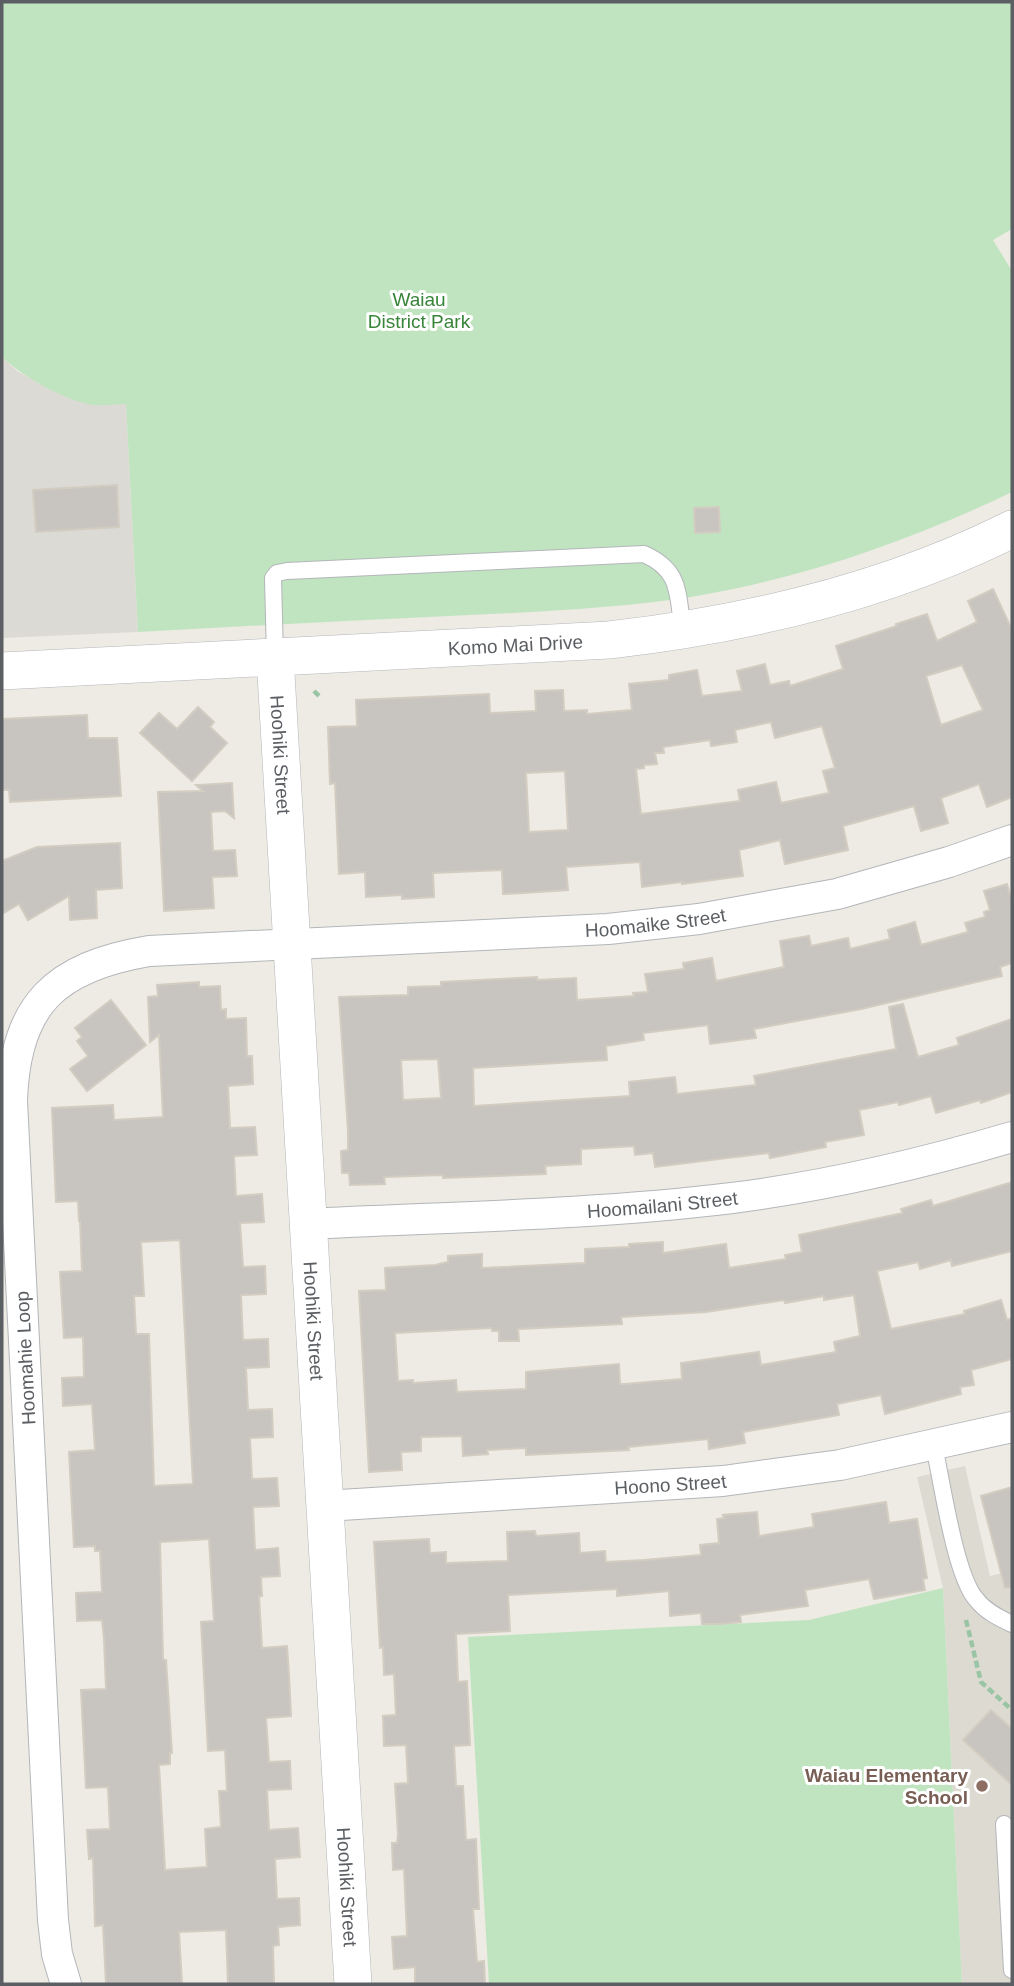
<svg xmlns="http://www.w3.org/2000/svg" width="1014" height="1986" viewBox="0 0 1014 1986" font-family="Arial,sans-serif">
<rect width="100%" height="100%" fill="#edebe3"/>
<path fill="#dcdad5" d="M2,357l15,14 42,23 15,4 52,6 12,228 -136,6z"/>
<path fill="#dddad1" d="M965,1466l25,110 22,-5v413h-50l-19,-396 -26,-111z"/>
<g fill="#c1e4c0">
<path d="M2,2h1010v227l-19,11 19,31v221c-100,48 -205,85 -315,104 -82,13 -165,16 -248,20 -104,5 -208,10 -311,16l-12,-228c-11,0 -23,2 -33,1 -28,-4 -71,-29 -91,-48z"/>
<path d="M943,1588l19,396h-473l-21,-347 341,-17z"/>
</g>
<g fill="#c8c5c0" stroke="#d2ccc1" stroke-width="2" fill-rule="evenodd">
<path d="M117,485l2,42 -83,5 -3,-42z"/>
<path d="M719,507l1,25 -25,1 -1,-25z"/>
<path d="M993,589l19,41v167l-25,10 -8,-23 -38,14 7,25 -27,8 -7,-25 -71,20 5,24 -63,14 -5,-24 -41,10 4,26 -61,8v-2l-40,5 -2,-25 -74,5 2,23 -45,3 -20,1 -1,-24 -69,3 1,24 -32,2v-4l-36,2 -1,-25 -26,2 -4,-91 -5,1 -2,-57 29,-1 -1,-26 133,-6 1,19 46,-2 -1,-20 28,-1 1,21 23,-1v4l45,-4 -3,-26 40,-4v-5l28,-5 5,26 40,-5 -5,-20 28,-7 5,21 19,-4 1,5 53,-17 -7,-23 61,-20 -1,-2 31,-10 10,27 40,-19 -9,-21zM962,665l21,45 -42,15 -15,-49zM771,722l4,16 47,-12 13,42 -12,3 6,22 -48,10 -5,-21 -38,8 2,11 -99,13 -5,-45 8,-1v-3l13,-1 -2,-11h9l-1,-6 47,-7 1,6 26,-4 -2,-12zM565,771l3,59 -39,2 -3,-59z"/>
<path d="M198,707l16,15 -4,5 17,16 -35,38 -52,-48 19,-20 18,16z"/>
<path d="M87,715l1,23h29l4,58 -111,6 -1,-12h-7v-71z"/>
<path d="M232,783l2,35 -9,-7 -14,1 2,39 22,-1 2,26 -25,1 2,31 -50,3 -6,-119 45,-1 -7,-6z"/>
<path d="M120,843l2,45 -26,2 1,28 -27,2 -1,-24 -41,24 -9,-16 -17,10v-53l35,-14z"/>
<path d="M1007,884l5,18v61l-12,4 2,9 -141,33 -107,20 2,9 -46,6 -2,-19 -65,8 1,7 -38,6 1,14 -134,8 1,38 156,-10 -1,-14 46,-5 2,17 79,-9 -2,-9 142,-27 -7,-42 14,-3 15,53 41,-12 -2,-7 55,-19v73l-31,11 -1,-3 -44,13 -5,-17 -32,9 -1,-3 -39,8 5,25 -39,7 1,5 -56,11 -1,-5 -114,14 -2,-14 -18,2 -1,-9 -53,3v15l-36,2 1,8 -103,4v-3l-59,2 1,7 -35,1 -1,-12h-7l-1,-22 7,-1v-19l-9,-134 69,-2v-8l33,-1v-4l96,-5v3l39,-2 1,22 57,-4 -1,-3 15,-1 -3,-18 39,-5 -1,-6 29,-5 4,23 68,-14 -4,-26 29,-5 2,10 37,-8 2,11 40,-10 -2,-9 27,-8 6,23 47,-13 -3,-9 20,-6 -1,-5 6,-2 -6,-19zM438,1059l3,39 -38,2 -2,-40z"/>
<path d="M199,982v5l21,-1 1,24 5,-1v10l20,-1 1,38h5l1,28 -25,2 2,42 25,-1 2,28 -23,1 2,40 26,-2 2,28 -24,1 3,44 22,-1 1,28 -25,1 2,45 25,-1 1,28 -23,1 2,42 24,-1 1,28 -23,1 2,41 25,-1 2,28 -26,1 2,43 23,-2 2,28 -19,1 1,19h-3l3,52 25,-2 2,29 2,41 -25,2 3,44 21,-1 1,28 -24,1 2,40 29,-2 2,29 -25,2 2,40 22,-1 1,27 -22,2 1,18 -6,1 1,38h-46l-2,-54 -47,2 3,52h-76l-3,-59 -8,1 -2,-68 -4,1 -2,-29 23,-1 -2,-42 -22,1 -5,-98 25,-1 -2,-50 -2,-19 -25,1 -1,-28 26,-1 -2,-41h-5v-5l-21,1 -5,-95 26,-2 -3,-46 -29,2 -1,-28 22,-1 -1,-40 -19,1 -4,-66 22,-1 -2,-50h-1l-1,-20 -22,1 -4,-94 61,-3 1,15 49,-3 -4,-82 -9,7 -2,-45 10,-1 -1,-11zM180,1240l13,244 -39,2 -5,-152h-13l-2,-38h10l-3,-54zM209,1539l5,82 -13,1 7,129 17,-1 2,41h-8l2,36 -16,2 2,38 -42,3 -6,-105 11,-1v-11h2l-6,-93h-3l-3,-118z"/>
<path d="M111,1000l35,45 -59,46 -17,-22 18,-13 -11,-15 5,-4 -7,-9z"/>
<path d="M1012,1182v69l-60,15 -1,-6 -31,9 -2,-7 -41,9 14,58 74,-15 -1,-3 37,-11 6,20 5,-2v41l-41,11 3,15 -14,2 1,7 -76,20 -4,-19 -44,9 2,11 -96,17 2,11 -36,6 -1,-10 -80,8 1,3 -103,5v-7l-39,2 1,4 -25,2 -1,-20 -41,1v14l-20,1 1,18 -33,2 -10,-181 27,-1 -1,-22 50,-3 13,-3v-6l34,-2v14l103,-5v-14l44,-2v-3l34,-2v11l63,-9 3,24 57,-9 -1,-4 17,-3 -3,-17 104,-22 -2,-4 30,-9 2,6zM854,1295l6,41 -26,6 2,10 -75,13 -2,-13 -78,11 1,16 -57,5h-5l-1,-20 -93,8v17l-69,3 -1,-12 -43,3v-3l-15,1 -3,-48 97,-5v3h7v10h20l-1,-12 104,-5 -1,-7 85,-5 78,-12 1,3 39,-7v4z"/>
<path d="M1012,1487v100l-7,1 -24,-92z"/>
<path d="M886,1502l3,21 28,-4 10,59 -4,1 2,11 -51,9 -5,-20 -64,11 3,16 -68,9 1,7 -21,2h-18l-1,-11 -31,3 -1,-25 -52,5v-7l-109,6 2,36 -54,3 2,48 9,-1 3,64 -16,1 2,40h7l3,54 10,-1 3,70h-6l4,53 7,-1 1,23h-70v-17l-21,2 -2,-32 15,-1 -3,-67 -11,1 -1,-27h5l1,-9 -3,-50 13,-1 -2,-38 -22,1 -1,-30 13,-1 -2,-41 -10,1 -1,-28 -3,1 -6,-106 55,-3 1,14 16,-1v11l62,-2 -1,-29 28,-1 1,5 43,-3 1,20 25,-2 1,11 38,-2 57,-5 -1,-10 19,-2 -2,-24 7,-1 -1,-3 34,-3 2,24 55,-9 -2,-13z"/>
<path d="M991,1710l21,19v56l-49,-45z"/>
</g>
<g fill="none" stroke-linecap="round" stroke-linejoin="round">
<g stroke="#b3b6ba" stroke-width="18">
<g id="service">
<path d="M275,657l-2,-79 4,-5 10,-2 357,-17c38,17 33,40 39,77"/>
<path d="M934,1446c8,36 21,129 42,153 9,12 23,19 36,25"/>
<path d="M1004,1824l8,146"/>
</g>
</g>
<g stroke="#b3b6ba" stroke-width="32">
<g id="minor">
<path id="s1" d="M308,1224c141,-7 284,-9 424,-26 95,-12 189,-34 280,-61"/>
<path id="s2" d="M325,1506l398,-25 117,-16 172,-38"/>
<path id="s3" d="M66,1984l-9,-30 -4,-34 -41,-819c3,-97 43,-134 137,-150l459,-22 91,-10 138,-25 112,-32 63,-22"/>
</g>
</g>
<g stroke="#b3b6ba" stroke-width="38">
<g id="tertiary">
<path id="s4" d="M275,657l78,1327"/>
<path id="s5" d="M2,671l607,-31c140,-16 277,-48 403,-111"/>
</g>
</g>
<g stroke="#99c5a4" stroke-width="4.5" stroke-dasharray="7 3.5" stroke-linecap="butt">
<path d="M314,691l5,5"/>
<path d="M966,1620l15,62 31,28"/>
</g>
<use href="#service" stroke="#fff" stroke-width="16"/>
<use href="#minor" stroke="#fff" stroke-width="30"/>
<use href="#tertiary" stroke="#fff" stroke-width="37"/>
</g>
<circle fill="#8d6e63" stroke="#fff" stroke-width="2.5" cx="982" cy="1786" r="7"/>
<g text-anchor="middle" stroke-width="6" stroke-linejoin="round" paint-order="stroke">
<g font-size="19" fill="#38853a" stroke="#fff">
<text x="419" y="306">Waiau<tspan x="419" dy="22">District Park</tspan></text>
</g>
<g font-size="19" fill="#5b5f63" stroke="#fff">
<text dy="7" stroke="none"><textPath href="#s5" startOffset="514">Komo Mai Drive</textPath></text>
<text dy="7" stroke="none"><textPath href="#s4" startOffset="98">Hoohiki Street</textPath></text>
<text dy="7" stroke="none"><textPath href="#s3" startOffset="1620">Hoomaike Street</textPath></text>
<text dy="7" stroke="none"><textPath href="#s1" startOffset="355">Hoomailani Street</textPath></text>
<text dy="7" stroke="none"><textPath href="#s4" startOffset="665">Hoohiki Street</textPath></text>
<text transform="translate(25 1358) rotate(-93)" y="7">Hoomahie Loop</text>
<text dy="7" stroke="none"><textPath href="#s2" startOffset="346">Hoono Street</textPath></text>
<text dy="7" stroke="none"><textPath href="#s4" startOffset="1232">Hoohiki Street</textPath></text>
</g>
<g font-size="19" font-weight="bold" fill="#785e54" stroke="#fff" text-anchor="end">
<text x="968" y="1782">Waiau Elementary<tspan x="968" dy="22">School</tspan></text>
</g>
</g>
<rect width="1014" height="1986" fill="none" stroke="#5b5f63" stroke-width="7"/>
</svg>
